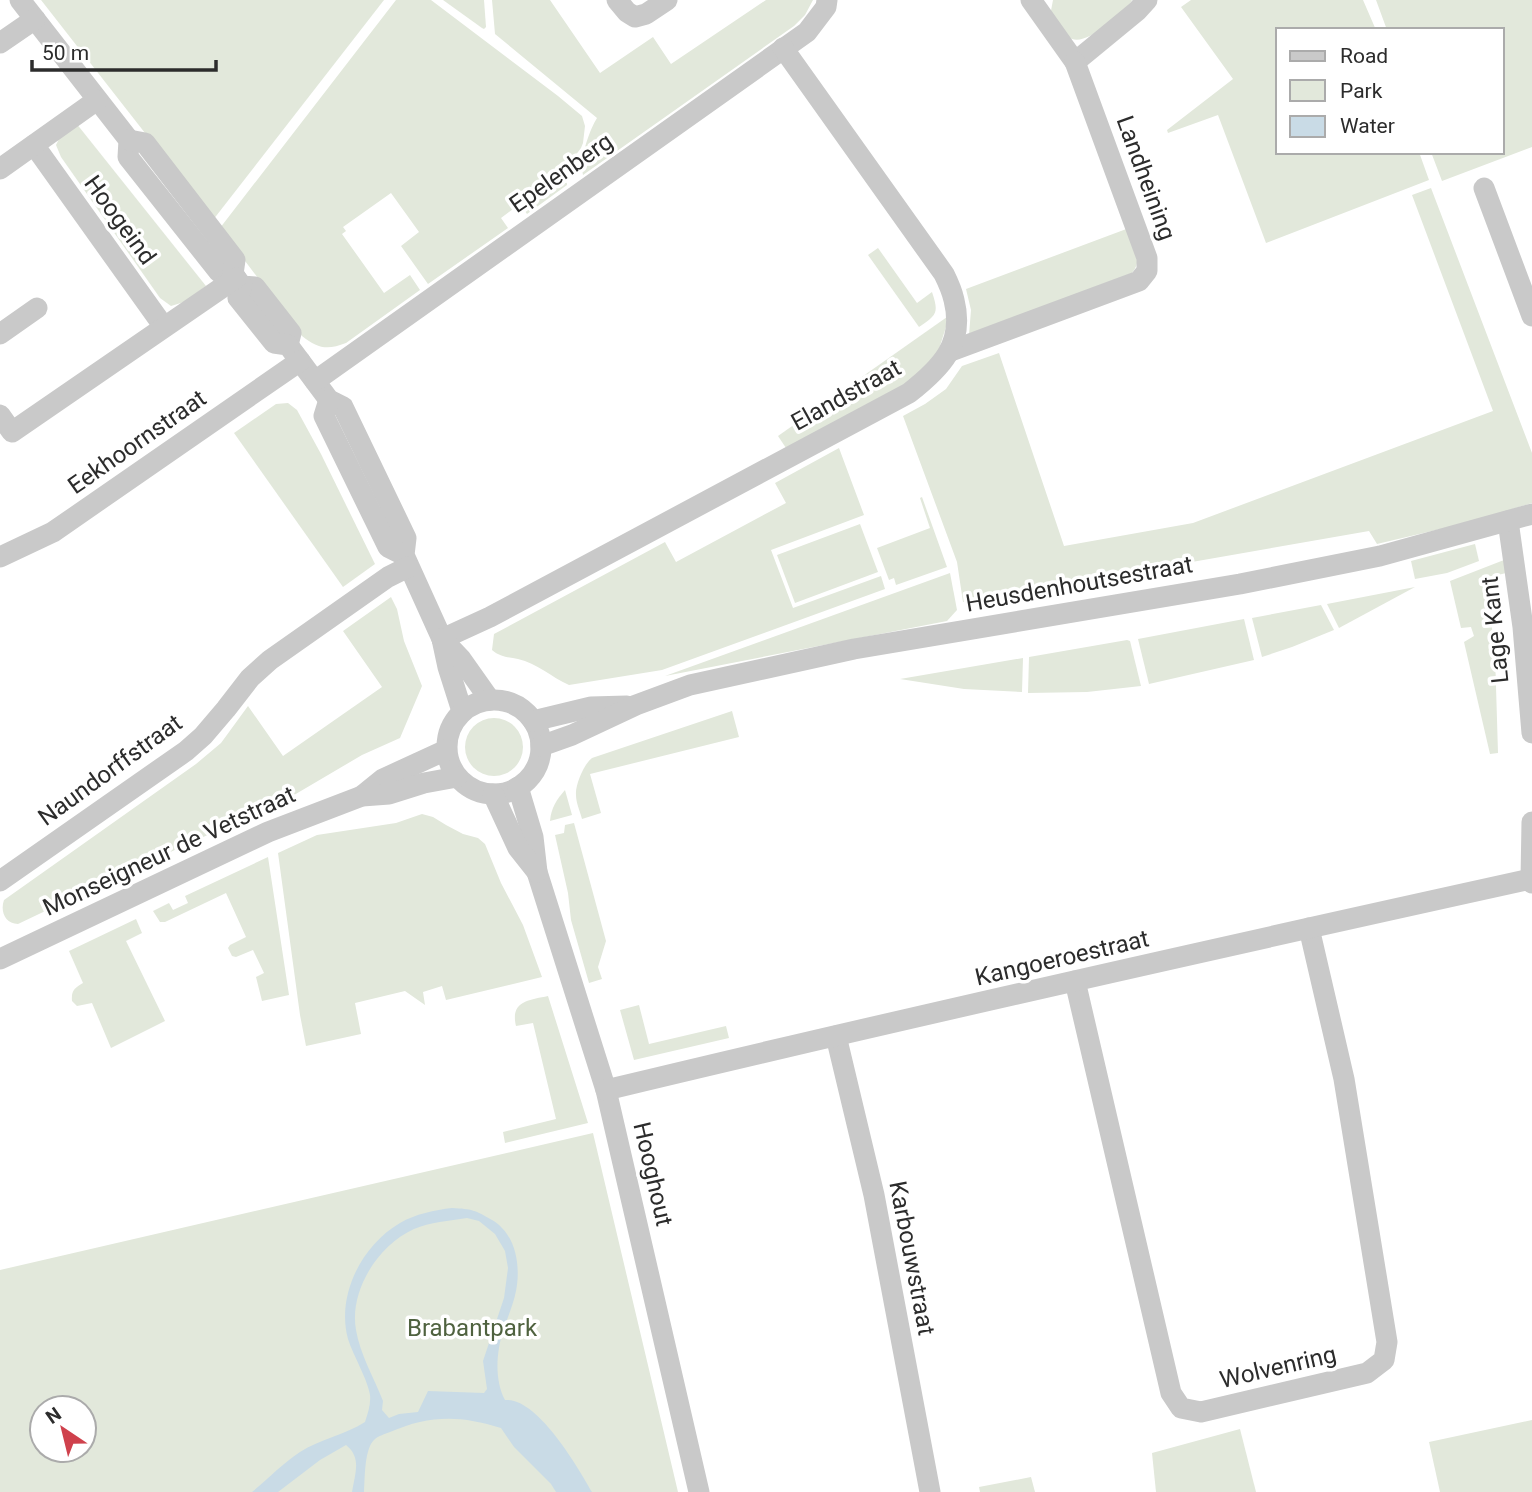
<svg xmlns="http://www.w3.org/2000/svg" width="1532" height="1492" viewBox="0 0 1532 1492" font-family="Roboto,sans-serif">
<rect width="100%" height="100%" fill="#fff"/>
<g fill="#e2e8db" fill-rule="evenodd">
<path d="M41,0h343l-171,220z"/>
<path d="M396,0h35l127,96 24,20 3,10 -2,17 -2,5 -9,12 -6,12 1,13 -40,29 -7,-10 -19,14 7,10 -80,56 -27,-38 18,-14 -28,-39 -48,34 3,4 -4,3 42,59 26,-18 10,15 -74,53c-18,7 -28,6 -44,-7l-82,-108z"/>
<path d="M443,0h41l2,27 -2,2 -2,-1z"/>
<path d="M492,0h58l50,73 53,-36 18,27 95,-64h47l-8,15 -11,11 -211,149c-4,-15 6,-44 14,-57l-102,-84z"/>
<path d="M1053,0h79l-4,7c-13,10 -43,42 -60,30 -7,-5 -13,-14 -18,-21z"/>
<path d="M1191,0h172l13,30h-98v122h141l10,28 -163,63 -48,-128 -50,18 -1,-3 66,-51 -52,-72z"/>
<path d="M1376,0h156v147l-90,34 -11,-29h71v-122h-115z"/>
<path d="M76,123l130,163 -22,16 -13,4 -11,-8 -99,-141 -5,-12 6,-12z"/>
<path d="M1431,188l101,265v50l-62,19 -93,22 -8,-13 -406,71 -6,-40 -54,-146 22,-12 21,-15 16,-23 37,-13 65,193 129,-23 300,-112 -81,-216z"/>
<path d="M1129,228c5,16 15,31 3,45l-163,62 2,-25 -5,-21z"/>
<path d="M878,248l39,55 15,-11c7,21 5,23 -13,35l-51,-72z"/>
<path d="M947,317l-1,10 -7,22 -6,10 -24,23 -123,66 -8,-12z"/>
<path d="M288,403l9,7 24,44 54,110 -32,23 -109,-154 42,-29z"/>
<path d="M839,448l25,67 -93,35 22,58 88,-32 4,13 -223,81 -93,15c-18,-8 -32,-22 -51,-26 -10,-2 -18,-2 -26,-9l2,-16 171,-92 11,20 110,-59 -11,-20z"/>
<path d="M922,497l25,70 -51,18 -2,-7 -5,2 -12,-32 53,-20 -10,-30z"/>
<path d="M860,524l18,48 -83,31 -18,-48z"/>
<path d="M1475,544l4,17 -32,12 -32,6 -4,-18z"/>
<path d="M1504,560l2,13 -20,5 9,75 3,100 -8,1 -26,-112 10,-6 -3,-9 -10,1 -11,-47z"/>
<path d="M950,573l7,37 -10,11 -282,55z"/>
<path d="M1415,587l-76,41 -12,-24z"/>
<path d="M391,597l6,12 7,32 18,45 -22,52 -38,17 -73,43 -145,66 -126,60c-13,0 -18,-13 -14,-24l192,-136 25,-21 27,-37 35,50 99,-69 -39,-56z"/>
<path d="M1321,605l13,25 -42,17 -30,10 -10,-39z"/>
<path d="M1244,619l10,41 -105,24 -11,-45z"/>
<path d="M1127,640l3,1 11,45 -54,6 -59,1 1,-36z"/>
<path d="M1023,658l-1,34 -58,-3 -64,-10z"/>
<path d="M732,711l7,26 -149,37 11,39 -19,6c-2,-8 -6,-16 -6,-24 -1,-10 8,-31 16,-37z"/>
<circle cx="494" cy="747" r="29"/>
<path d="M565,790l7,25 -22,6c1,-13 7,-22 15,-31z"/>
<path d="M422,814l11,3 13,8 17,9 15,4 7,6 16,39 22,42 19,52 -96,23 -4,-14 -19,6 2,13 -20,-14 -50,12 6,31 -55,12 -6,-31 -22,-162 39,-18 79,-12z"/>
<path d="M574,823l32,118 -8,26 4,12 -13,4 -18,-63 -3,-27 -13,-58 9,-2 1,-8z"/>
<path d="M268,857l21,138 -27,6 -6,-24 8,-4 -11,-23 -17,7 -4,-1 -4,-8 2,-3 16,-8 -20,-44 -61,29h-5l-7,-11 16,-8 4,7 15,-7 -3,-7z"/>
<path d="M136,919l6,14 -16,8 39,80 -54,27 -19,-45 -15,3 -5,-5c-1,-11 3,-13 11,-18l-14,-32z"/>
<path d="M548,996l40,127 -83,20 -2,-11 53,-13 -23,-96 -17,3c-6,-25 13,-26 32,-30z"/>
<path d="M639,1005l10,39 77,-18 3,12 -95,22 -14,-50z"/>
<path d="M593,1133l85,359h-678v-222zM42,1408h42v42h-42z"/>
<path d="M1532,1420v72h-92l-11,-50z"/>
<path d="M1240,1429l16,63h-100l-4,-39z"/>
<path d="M1031,1477l4,15h-55l-1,-5z"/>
</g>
<path fill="#c9dbe6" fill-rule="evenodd" d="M452,1208c20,1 23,2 40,12 24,14 29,46 24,71 -4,20 -14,37 -17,57 -3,17 -2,37 6,52 32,-3 73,67 87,92h-36l-5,-8 -37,-37 -13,-19c-41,-13 -72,-13 -111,4 -5,2 -12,4 -15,7 -11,9 -10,40 -11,53h-12c3,-19 10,-34 -6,-47l-26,15 -42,32h-26c16,-13 31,-29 48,-40 20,-13 45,-17 65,-30 3,-9 6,-18 5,-27 -2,-15 -17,-40 -22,-56 -12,-44 14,-94 52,-116 15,-9 35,-13 52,-15zM467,1218l12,3 16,13 10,17 3,17 -4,30 -21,63 4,28 -3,4 -56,-2 -10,21 -19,2 -10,4 -7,-8 1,-9c-9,-23 -23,-47 -27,-71 -7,-39 22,-85 58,-101 16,-7 35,-8 53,-11z"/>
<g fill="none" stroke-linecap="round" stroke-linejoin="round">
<g stroke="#c9c9c9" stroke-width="21">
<path d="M20,0l109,140 -1,17 91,115 14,2 9,12 13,1 36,46 -3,12"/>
<path d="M617,0l10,12 8,5 11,-3 21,-14"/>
<path d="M1031,0l44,62 62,-51 10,-11"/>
<path d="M0,43l35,-24"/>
<path d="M129,140l16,3 90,117 -2,14"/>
<path d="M34,145l130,182"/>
<path d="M0,169l97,-69"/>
<path d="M1484,188l48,128"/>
<path d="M242,286l-4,12 36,45 14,2 41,55 14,7 63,131 -2,17 38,84 6,28 14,44"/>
<path d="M0,334l37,-26"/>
<path d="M951,351l188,-70 8,-10v-13l-72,-196"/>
<path d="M315,381l492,-349 19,-25 1,-7"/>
<path d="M329,400l-5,16 64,131 16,8"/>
<path d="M0,415l12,17 224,-154"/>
<path d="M1508,521l15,106 9,106"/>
<path d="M0,557l53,-25 247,-171"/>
<path d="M442,639l48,-22 419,-224c32,-25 56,-49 45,-93 -2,-9 -6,-18 -10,-26l-161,-226"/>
<path d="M442,639l19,20 29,41"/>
<circle cx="494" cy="747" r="47"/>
<path d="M533,721l58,-14 36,-1"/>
<path d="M541,746l31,-11 64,-30 54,-20 164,-36 386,-65 140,-28 152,-42"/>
<path d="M518,787l15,50 4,35 69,218 93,402"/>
<path d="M493,794l25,54 19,24"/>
<path d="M362,796l21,-17 63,-29"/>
<path d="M1532,822l-1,57 1,4"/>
<path d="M0,881l186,-130 17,-15 23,-27 24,-31 20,-18 118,-83 20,-10"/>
<path d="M0,959l268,-127 94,-36 27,-2 35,-11 33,-6"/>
<path d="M1075,981l96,412 10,15 20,4 166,-39 17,-13 3,-18 -43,-263 -35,-151"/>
<path d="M836,1036l38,159 56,297"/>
<path d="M606,1090c307,-74 616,-143 925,-211"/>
</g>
</g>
<g text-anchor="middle" stroke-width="7" stroke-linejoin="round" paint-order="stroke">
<g font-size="24" fill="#2c2c2c" stroke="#fff">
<text transform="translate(561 173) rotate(-35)" y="8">Epelenberg</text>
<text transform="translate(1146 178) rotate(70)" y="8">Landheining</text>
<text transform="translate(120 220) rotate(54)" y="8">Hoogeind</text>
<text transform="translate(846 395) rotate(-29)" y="8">Elandstraat</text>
<text transform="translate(137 442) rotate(-35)" y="8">Eekhoornstraat</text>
<text transform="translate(1079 584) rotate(-10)" y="8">Heusdenhoutsestraat</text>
<text transform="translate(1495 630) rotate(-96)" y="8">Lage Kant</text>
<text transform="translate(110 770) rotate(-36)" y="8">Naundorffstraat</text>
<text transform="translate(169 851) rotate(-25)" y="8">Monseigneur de Vetstraat</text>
<text transform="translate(1062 958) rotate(-13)" y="8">Kangoeroestraat</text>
<text transform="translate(653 1174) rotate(77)" y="8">Hooghout</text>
<text transform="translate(912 1258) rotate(79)" y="8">Karbouwstraat</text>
<text transform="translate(1278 1367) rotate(-13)" y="8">Wolvenring</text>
</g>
<g font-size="24" fill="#4f623f" stroke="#fff">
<text x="472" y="1336">Brabantpark</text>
</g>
</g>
<rect x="1276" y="28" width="228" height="126" fill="#ffffff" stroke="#ababab" stroke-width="2"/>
<rect x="1290" y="51" width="35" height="10" fill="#c9c9c9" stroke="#ababab" stroke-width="2"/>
<text x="1340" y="63" font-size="21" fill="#2c2c2c">Road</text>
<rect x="1290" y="80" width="35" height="21" fill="#e2e8db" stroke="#ababab" stroke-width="2"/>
<text x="1340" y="98" font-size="21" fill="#2c2c2c">Park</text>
<rect x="1290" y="116" width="35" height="21" fill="#c9dbe6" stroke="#ababab" stroke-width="2"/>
<text x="1340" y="133" font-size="21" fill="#2c2c2c">Water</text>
<g transform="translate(63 1429) rotate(325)"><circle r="33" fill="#ffffff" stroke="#ababab" stroke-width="2"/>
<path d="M0-5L12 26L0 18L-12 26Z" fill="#cf414c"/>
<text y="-10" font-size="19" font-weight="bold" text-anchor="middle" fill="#2c2c2c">N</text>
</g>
<path d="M32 60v10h184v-10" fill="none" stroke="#2c2c2c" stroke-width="3.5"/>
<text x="42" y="60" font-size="21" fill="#2c2c2c" stroke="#ffffff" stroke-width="5" paint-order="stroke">50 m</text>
</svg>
